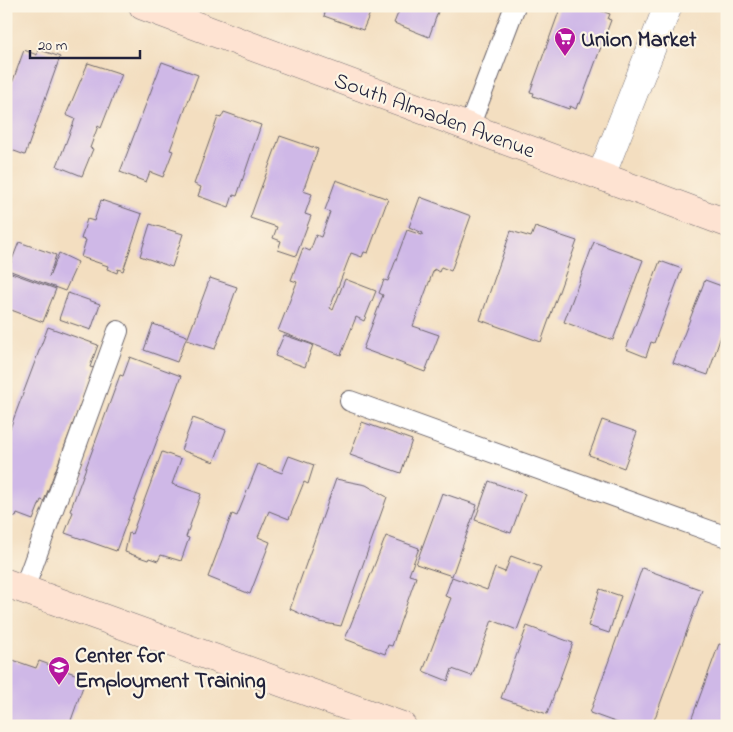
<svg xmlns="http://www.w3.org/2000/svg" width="733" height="732" viewBox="0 0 733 732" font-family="'Indie Flower',sans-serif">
<rect width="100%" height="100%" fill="#fcf5e5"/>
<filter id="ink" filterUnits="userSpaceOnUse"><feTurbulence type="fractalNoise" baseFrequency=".02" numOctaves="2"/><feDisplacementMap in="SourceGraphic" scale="10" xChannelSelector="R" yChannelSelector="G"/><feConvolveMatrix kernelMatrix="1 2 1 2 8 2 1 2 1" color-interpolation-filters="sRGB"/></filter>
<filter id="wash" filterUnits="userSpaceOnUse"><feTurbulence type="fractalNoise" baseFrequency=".0096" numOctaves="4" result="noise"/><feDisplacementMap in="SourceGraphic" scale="20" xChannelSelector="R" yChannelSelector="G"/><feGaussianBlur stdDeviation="1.12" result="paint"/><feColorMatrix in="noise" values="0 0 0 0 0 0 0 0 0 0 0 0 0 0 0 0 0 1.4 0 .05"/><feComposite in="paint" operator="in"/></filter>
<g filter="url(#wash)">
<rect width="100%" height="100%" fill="#f3dec0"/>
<g id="blocks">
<g fill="#cfb8e7">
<path d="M327,6h46l-10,24 -39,-14z"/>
<path d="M401,6h39l-11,31 -35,-14z"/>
<path d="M561,6h27l22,8 -2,5 3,1 -31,84 -2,-1 -2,6 -6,-3 -1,3 -36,-13 1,-3 -4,-1z"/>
<path d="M38,49l22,8 -35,98 -19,-7v-48l18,-50 13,5z"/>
<path d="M162,62l36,13 -28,75 3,1 -10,26 -13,-5 -4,10 -26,-10z"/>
<path d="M88,63l34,11 -21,54 -3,-2 -8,22 3,1 -11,27 -25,-10 18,-47 -9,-4z"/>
<path d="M224,112l37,13 -24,71 -4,-1 -4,12 -31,-11 3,-9 -7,-3 24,-67 3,1z"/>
<path d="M280,136l38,13 -15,42 9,3 -7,20 6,2 -15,40 -18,-6 3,-9 -8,-3 4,-11 -27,-9z"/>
<path d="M336,180l52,19 -20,54 -4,-1 -2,5 -11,-4 -21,55 3,2 12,-31 31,12 -12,30 -8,-4 -15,38 -63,-24 19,-49 -6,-2 12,-32 7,3 6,-16 5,2 9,-25 -5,-2z"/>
<path d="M420,197l51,19 -20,55 -10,-4 -2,5 -5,-3 -21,57 26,9 -14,37 -62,-23 20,-54 -4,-2 5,-13 4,1 19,-51 15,5 1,-2 -14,-6z"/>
<path d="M101,200l41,14 -19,57 -5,-2 -1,4 -10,-4 1,-3 -27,-9 5,-17 -5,-1 6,-20 7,2z"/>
<path d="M150,224l33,10 -11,33 -32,-11z"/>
<path d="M535,227l42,14 -36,101 -61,-22 31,-89 20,6z"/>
<path d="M19,242l37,13 -7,22 10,-24 19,9 -13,29 -57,-21z"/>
<path d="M594,242l49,18 -30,80 -49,-18z"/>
<path d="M660,261l22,8 -28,74 -3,-1 -5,15 -20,-8z"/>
<path d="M6,271l50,18 -13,33 -37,-14z"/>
<path d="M210,278l27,9 -22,62 -28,-9z"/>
<path d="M705,280l22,8v30l-19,57 -35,-12z"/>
<path d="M68,293l32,11 -9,26 -32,-11z"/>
<path d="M153,324l34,12 -10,26 -33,-12z"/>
<path d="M48,327l50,18 -8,22 4,1 -50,133 -3,-1 -8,20 -16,-6 -1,3 -10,-4v-74z"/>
<path d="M284,335l29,10 -8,22 -30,-11z"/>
<path d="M130,357l51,19 -65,175 -51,-18 8,-21 -3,-1 50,-136 3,1z"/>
<path d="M193,418l33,12 -12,32 -33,-12z"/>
<path d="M602,420l35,12 -13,36 -35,-13z"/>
<path d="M362,422l50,18 -11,33 -51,-18z"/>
<path d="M162,452l19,7 -9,25 29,10 -15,43 3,1 -8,23 -20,-6 -3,6 -9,-3 -1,2 -23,-8 4,-19 3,1z"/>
<path d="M289,456l25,9 -6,19 -4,-2 -15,37 -20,-8 -11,26 12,5 -20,52 -42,-17 24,-63 5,2 21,-52 24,9z"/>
<path d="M336,479l30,6 21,12 -46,129 -22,-4 -29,-13z"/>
<path d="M489,481l36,13 -14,39 -36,-13z"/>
<path d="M442,493l35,12 -25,71 -36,-12z"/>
<path d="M386,536l33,12 -10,27 7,2 -24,69 -4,-1 -3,9 -40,-15z"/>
<path d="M511,556l30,11 -24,63 -25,-10 -20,56 -20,-7 -4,12 -25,-10 28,-73 -6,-2 7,-19 35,13 8,-22 10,4z"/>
<path d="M642,568l60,22 -50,136h-26l-36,-13z"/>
<path d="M600,589l21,7 -12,37 -21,-7z"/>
<path d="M527,626l46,17 -26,71 -46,-16z"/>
<path d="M727,636v90h-38l30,-82 4,1z"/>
<path d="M10,659l26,9 3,-7 47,17 -17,48h-63v-57z"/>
</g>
</g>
</g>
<g filter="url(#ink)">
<use href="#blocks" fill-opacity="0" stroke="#6b646a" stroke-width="1"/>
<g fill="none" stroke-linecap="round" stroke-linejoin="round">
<g stroke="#6b646a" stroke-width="22">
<g id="service">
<path d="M469,127l46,-121"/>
<path d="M350,401l377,136"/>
<path d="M24,589l94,-258"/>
</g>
</g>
<g stroke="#6b646a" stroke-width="29">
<path id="minor" d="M601,176l67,-170"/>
</g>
<g stroke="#6b646a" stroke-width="29">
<g id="secondary">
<path d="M143,6l584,217"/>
<path d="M6,583l396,143"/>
</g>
</g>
<use href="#service" stroke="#fff" stroke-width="20"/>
<use href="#minor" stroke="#fff" stroke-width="28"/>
<use href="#secondary" stroke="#fee3d2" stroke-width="28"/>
</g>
</g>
<defs>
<g id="supermarket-pin" transform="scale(1.125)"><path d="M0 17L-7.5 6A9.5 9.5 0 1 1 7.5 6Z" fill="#b5179e" stroke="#fcf5e5"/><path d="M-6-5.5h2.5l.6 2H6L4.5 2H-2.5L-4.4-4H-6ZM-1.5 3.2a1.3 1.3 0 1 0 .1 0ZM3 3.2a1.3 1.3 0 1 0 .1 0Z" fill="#fff"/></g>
<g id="university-pin" transform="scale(1.125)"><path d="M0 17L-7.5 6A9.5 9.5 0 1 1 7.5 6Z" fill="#b5179e" stroke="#fcf5e5"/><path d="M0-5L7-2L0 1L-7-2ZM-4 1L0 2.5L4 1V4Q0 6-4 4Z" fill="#fff"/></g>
</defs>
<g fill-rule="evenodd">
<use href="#supermarket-pin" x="565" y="38"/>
<use href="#university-pin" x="59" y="667"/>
</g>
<g text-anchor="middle" stroke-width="4.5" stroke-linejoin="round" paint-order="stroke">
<g font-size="22" font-weight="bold" fill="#22223b" stroke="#fcf5e5" text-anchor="start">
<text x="581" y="46">Union Market</text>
<text x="75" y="662">Center for<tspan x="75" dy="25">Employment Training</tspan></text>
</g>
<g font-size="22" fill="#22223b" stroke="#fcf5e5">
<text transform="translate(435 114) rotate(20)" y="8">South Almaden Avenue</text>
</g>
</g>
<rect width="733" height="732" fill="none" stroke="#fcf5e5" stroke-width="25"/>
<path d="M30 50v8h110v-8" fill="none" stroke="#22223b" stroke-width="2.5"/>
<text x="38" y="50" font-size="15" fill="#22223b" stroke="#fcf5e5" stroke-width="4" paint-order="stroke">20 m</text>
</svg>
